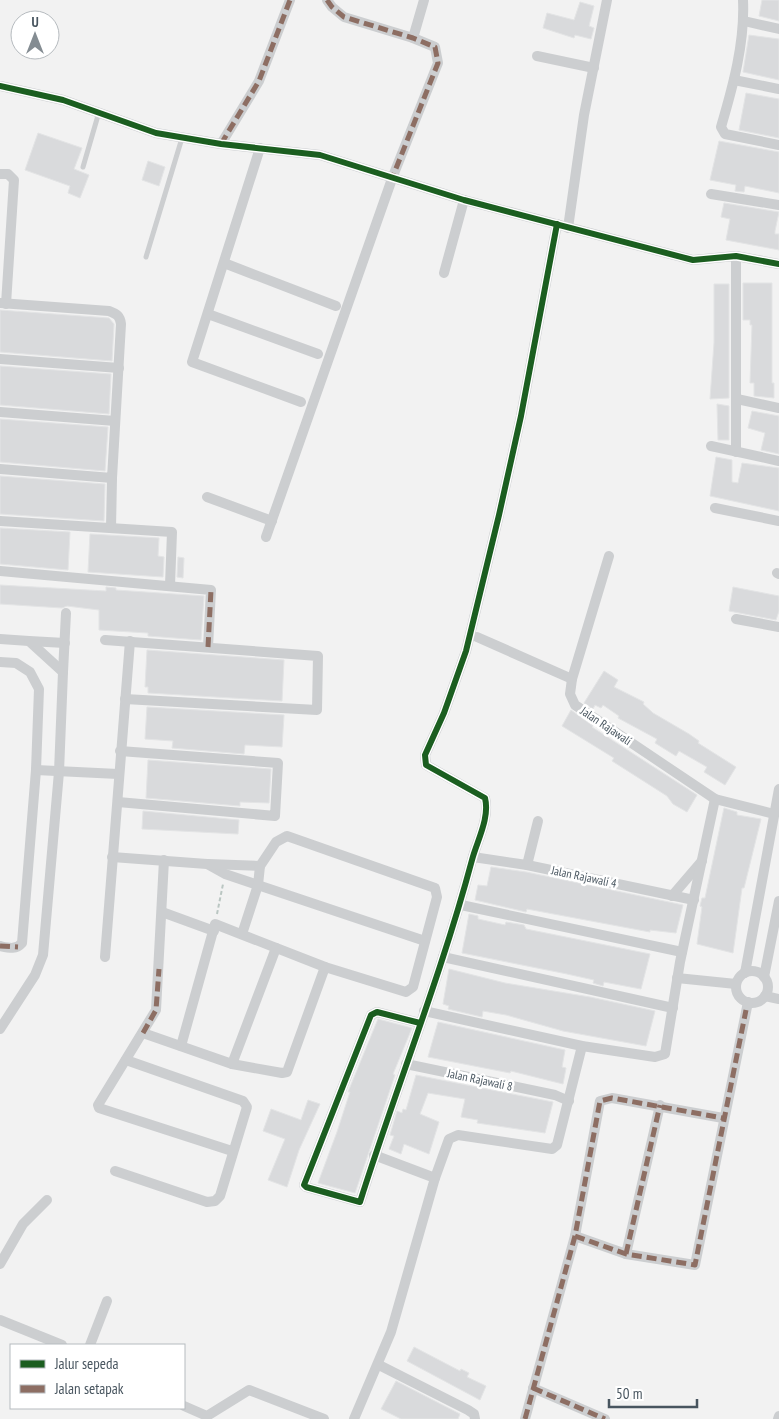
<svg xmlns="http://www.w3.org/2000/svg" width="779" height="1419" viewBox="0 0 779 1419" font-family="'PT Sans Narrow',sans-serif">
<rect width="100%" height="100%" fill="#f2f2f2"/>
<g fill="#d9dadc" stroke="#e3e4e5">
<path d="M762,0h17v21l-20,-5z"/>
<path d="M580,2l14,4 -5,20 5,2 -3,11 -16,-4 -1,3 -31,-10 4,-15 27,7z"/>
<path d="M749,35l30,4v41l-36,-8z"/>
<path d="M746,93l33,6v39l-40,-8z"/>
<path d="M38,133l44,15 -8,21 15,6 -9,23 -12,-5 2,-7 -45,-16z"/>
<path d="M719,141l60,11v41l-34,-7 -1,6 -9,-1 1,-6 -26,-5z"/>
<path d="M148,161l17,6 -6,19 -17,-6z"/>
<path d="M724,203l55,9 -4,19v3h4v16l-53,-10 4,-21 -9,-2z"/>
<path d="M743,283h29v100h2v15l-20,-2v-13h-4l2,-58h-2v-5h-7z"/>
<path d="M714,284h15v114l-19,1 4,-56z"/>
<path d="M0,310l109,8 5,6 -2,37 -112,-9z"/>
<path d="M0,366l111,8 -2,40 -109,-9z"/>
<path d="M717,404l12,2v34h-11z"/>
<path d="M752,411l27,5v38l-18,-4 4,-17 -17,-5z"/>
<path d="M0,419l108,8 -3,44 -105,-9z"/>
<path d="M716,457l16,3v22l6,1 4,-20 37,5v43l-69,-15z"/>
<path d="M0,476l105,8 -1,37 -104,-7z"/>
<path d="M0,528l70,4 -2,38 -68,-6z"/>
<path d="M90,534l69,4 -1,18 6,1 -1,20 -75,-5z"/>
<path d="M178,557l6,1 -1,20 -6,-1z"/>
<path d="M0,585l106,6v-4l10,1v2l88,6 -3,44 -53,-4v-3l-49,-3v-20l-32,-4 -5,2 -62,-4z"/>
<path d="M733,587l46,9v15l-3,9 -47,-9z"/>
<path d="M147,650l137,10 -2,41 -134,-8v-6h-3z"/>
<path d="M604,671l14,9 -4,7 30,15 -1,2 10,9 36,21 10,7 -1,2 38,24 -11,18 -21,-13 3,-5 -28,-16 -3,5 -21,-13 2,-4 -39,-21 1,-2 -16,-11 -2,3 -6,-3 -2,4 -9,-6z"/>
<path d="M147,707l137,8 -2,32 -37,-2 -1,9 -72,-6 1,-7 -28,-2z"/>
<path d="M571,710l22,16 -1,1 105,68 -10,17 -14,-8 -6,-8 -55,-35 2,-3 -52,-32z"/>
<path d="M148,760l123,9 -2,34 -29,-1v4l-94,-8z"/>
<path d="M724,808l13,4v3l24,4 -17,69h-2l-9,65 -36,-9 5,-37 -2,-1 2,-8h3z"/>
<path d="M143,811l96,9 -1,14 -96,-5z"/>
<path d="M491,867l35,5 157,33 -7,28 -26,-3v2l-123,-23 -1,3 -51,-12 3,-15 9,1z"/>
<path d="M469,914l9,2v3l27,6 1,-3 18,3 2,4 124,25 -9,35 -37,-7 -1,4 -10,-3 1,-3 -27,-6 -105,-21z"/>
<path d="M449,969l56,14 85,14 65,14 -9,35 -83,-15 -57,-16 -23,-4 -1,6 -34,-8 1,-3 -6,-2z"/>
<path d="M378,1019l34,9 -19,46 2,1 -40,118 -37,-10 19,-51 13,-40h-2z"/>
<path d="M438,1022l127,28 -3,17 4,1 -3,16 -52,-13 -1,2 -82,-16z"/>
<path d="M416,1075l137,27 -8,31 -68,-10 1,-3 -17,-3 4,-18 -37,-6 -8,21 19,8 -10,32 -25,-10 -3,10 -12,-5 5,-13 -4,-1 7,-24 5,2 1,-4 3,1z"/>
<path d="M308,1100l12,4 -21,46 -12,37 -19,-7 17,-41 -22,-8 8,-22 30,11z"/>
<path d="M414,1347l46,24 1,-2 8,4 -2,4 19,9 -6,14 -73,-39z"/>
<path d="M396,1381l64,33 -2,5h-57l-20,-10z"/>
</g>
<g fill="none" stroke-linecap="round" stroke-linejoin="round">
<path stroke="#bac6c2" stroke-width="2" stroke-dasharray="4 2.5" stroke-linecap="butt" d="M217,914l6,-30"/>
<g stroke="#ccced0" stroke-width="5">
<path d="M83,167l16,-55"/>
<path d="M146,257l36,-119"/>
</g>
<g stroke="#ccced0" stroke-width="10">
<path d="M743,0c2,43 -10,86 -22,127l4,7 54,11"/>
<path d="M744,21l35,8"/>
<path d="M413,38l11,-38"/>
<path d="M537,56l57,12"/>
<path d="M734,80l45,9"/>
<path d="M0,86l63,14 93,33 65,11 99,11 144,45 229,60 43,-4 43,8"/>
<path d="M221,144l38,-63 31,-81"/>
<path d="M260,148l-68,214 109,40"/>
<path d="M0,174h8l6,6 -8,124"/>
<path d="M711,194l68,11"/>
<path d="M568,228l16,-113 23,-115"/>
<path d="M736,256v196"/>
<path d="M224,263l112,43"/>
<path d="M444,273l20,-73"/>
<path d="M0,303l109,8c8,3 11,5 12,13l-9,154 -112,-9"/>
<path d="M208,314l110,40"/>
<path d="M0,359l119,9"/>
<path d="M737,399l42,9"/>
<path d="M0,412l115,9"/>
<path d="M711,446l68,15"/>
<path d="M207,497l65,24"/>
<path d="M715,508l64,13"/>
<path d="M0,521l172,11 -2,53"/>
<path d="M111,528l1,-50"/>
<path d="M266,537l127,-361 45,-113 -3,-16 -22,-9 -69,-21 -12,-10 -5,-7"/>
<path d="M609,556l-37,123 -2,15 5,11 140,94 59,15"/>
<path d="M0,571l211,19 -3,57"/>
<path d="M777,573l2,1"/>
<path d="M736,619l43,8"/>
<path d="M477,637l95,42"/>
<path d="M0,639l29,2 34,31 -4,100 -16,183 -8,20 -35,54"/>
<path d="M105,640l213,16 -1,54 -192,-11"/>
<path d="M29,641l36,2"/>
<path d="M0,662l16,1 14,9 9,17 -3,81 -14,173c-6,7 -13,5 -22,3"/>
<path d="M63,672l3,-59"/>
<path d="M36,770l82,4"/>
<path d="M118,802l157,14 3,-53 -158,-12"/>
<path d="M112,857l95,7 18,10 200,67"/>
<path d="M473,857l54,8 167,35"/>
<path d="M164,860l-8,150 -58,95 1,3 133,43"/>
<path d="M208,864l52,2"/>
<path d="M527,865l11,-44"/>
<path d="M672,896l30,-35"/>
<path d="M461,905l221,47"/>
<path d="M162,912l52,19"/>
<path d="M105,957l25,-316"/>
<path d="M443,957l230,51"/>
<circle cx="752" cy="987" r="16"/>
<path d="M745,973l34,-184"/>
<path d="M764,977l15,-76"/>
<path d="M677,978l59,6"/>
<path d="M765,996l14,3"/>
<path d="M424,1011l158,35 73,11 10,-3 15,-92 35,-163"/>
<path d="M420,1023l-43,-11 -6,3 -67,170 2,2 54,15c36,-114 81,-226 112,-342 5,-19 18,-42 13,-62l-59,-33 -1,-10 19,-42 22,-62 33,-136 22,-99 36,-192"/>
<path d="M143,1033l89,31 50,9 5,-1 38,-105"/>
<path d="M181,1046l34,-122 110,43 81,25 7,-5 24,-90 -2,-9 -148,-52 -11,6 -16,24 -2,19 -16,49"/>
<path d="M232,1064l44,-116"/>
<path d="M406,1064l149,31 14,6"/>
<path d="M374,1155l61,23"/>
<path d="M115,1171l92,31 8,-1 5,-5 27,-89 -4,-6 -117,-41"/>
<path d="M575,1236l51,18 69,11 53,-263"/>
<path d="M626,1254l34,-149"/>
<path d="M0,1264l23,-40 24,-24"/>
<path d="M0,1320l62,25"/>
<path d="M90,1345l17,-44"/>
<path d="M379,1365l89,45 6,4 1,5"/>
<path d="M533,1388l72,31"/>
<path d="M184,1406l23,10 42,-26 75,29"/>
<path d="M354,1419l37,-87 44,-154 14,-39 9,-4 94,14 5,-4 25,-99"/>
<path d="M525,1419l50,-183 25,-135 12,-3 111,20"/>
<path d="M778,1419l1,-3"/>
</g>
<g stroke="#8d6e63" stroke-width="5" stroke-dasharray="10 5" stroke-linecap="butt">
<path d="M327,0l5,7 12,10 69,21 22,9 3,16 -45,113"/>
<path d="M221,144l38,-63 31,-81"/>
<path d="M208,647l3,-57"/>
<path d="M0,946l18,1"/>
<path d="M143,1033l13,-23 3,-41"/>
<path d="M575,1236l51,18 69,11 51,-255"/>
<path d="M626,1254l34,-149"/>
<path d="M533,1388l72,31"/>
<path d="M525,1419l50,-183 25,-135 12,-3 111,20"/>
</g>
<g stroke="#fff" stroke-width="9">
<g id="cycleway">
<path d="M0,86l63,14 93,33 65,11 99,11 144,45 229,60 43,-4 43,8"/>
<path d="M420,1023l-43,-11 -6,3 -67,170 2,2 54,15c36,-114 81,-226 112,-342 5,-19 18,-42 13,-62l-59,-33 -1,-10 19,-42 22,-62 33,-136 22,-99 36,-192"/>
</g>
</g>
<use href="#cycleway" stroke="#1b5e20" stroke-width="6"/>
</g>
<g text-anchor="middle" stroke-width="5" stroke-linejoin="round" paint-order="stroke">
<g font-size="12" fill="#48555f" stroke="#fff">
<text transform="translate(606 726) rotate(34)" y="4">Jalan Rajawali</text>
<text transform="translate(584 877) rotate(12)" y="4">Jalan Rajawali 4</text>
<text transform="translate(480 1080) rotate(12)" y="4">Jalan Rajawali 8</text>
</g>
</g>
<rect x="10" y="1344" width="175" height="65" fill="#ffffff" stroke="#b6bbbf"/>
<rect x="20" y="1360" width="25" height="8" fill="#1b5e20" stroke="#b6bbbf"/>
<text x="55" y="1369" font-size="15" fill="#48555f">Jalur sepeda</text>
<rect x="20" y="1385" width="25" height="8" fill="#8d6e63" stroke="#b6bbbf"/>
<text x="55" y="1394" font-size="15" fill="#48555f">Jalan setapak</text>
<g transform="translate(35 35)"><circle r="24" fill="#ffffff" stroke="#b6bbbf"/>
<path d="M0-4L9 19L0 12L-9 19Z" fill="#848c92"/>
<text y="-8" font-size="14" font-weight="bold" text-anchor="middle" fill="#48555f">U</text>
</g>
<path d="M609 1399v8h88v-8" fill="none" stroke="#48555f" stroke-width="2.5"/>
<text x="616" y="1399" font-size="15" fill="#48555f" stroke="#ffffff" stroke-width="4" paint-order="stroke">50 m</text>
</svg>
